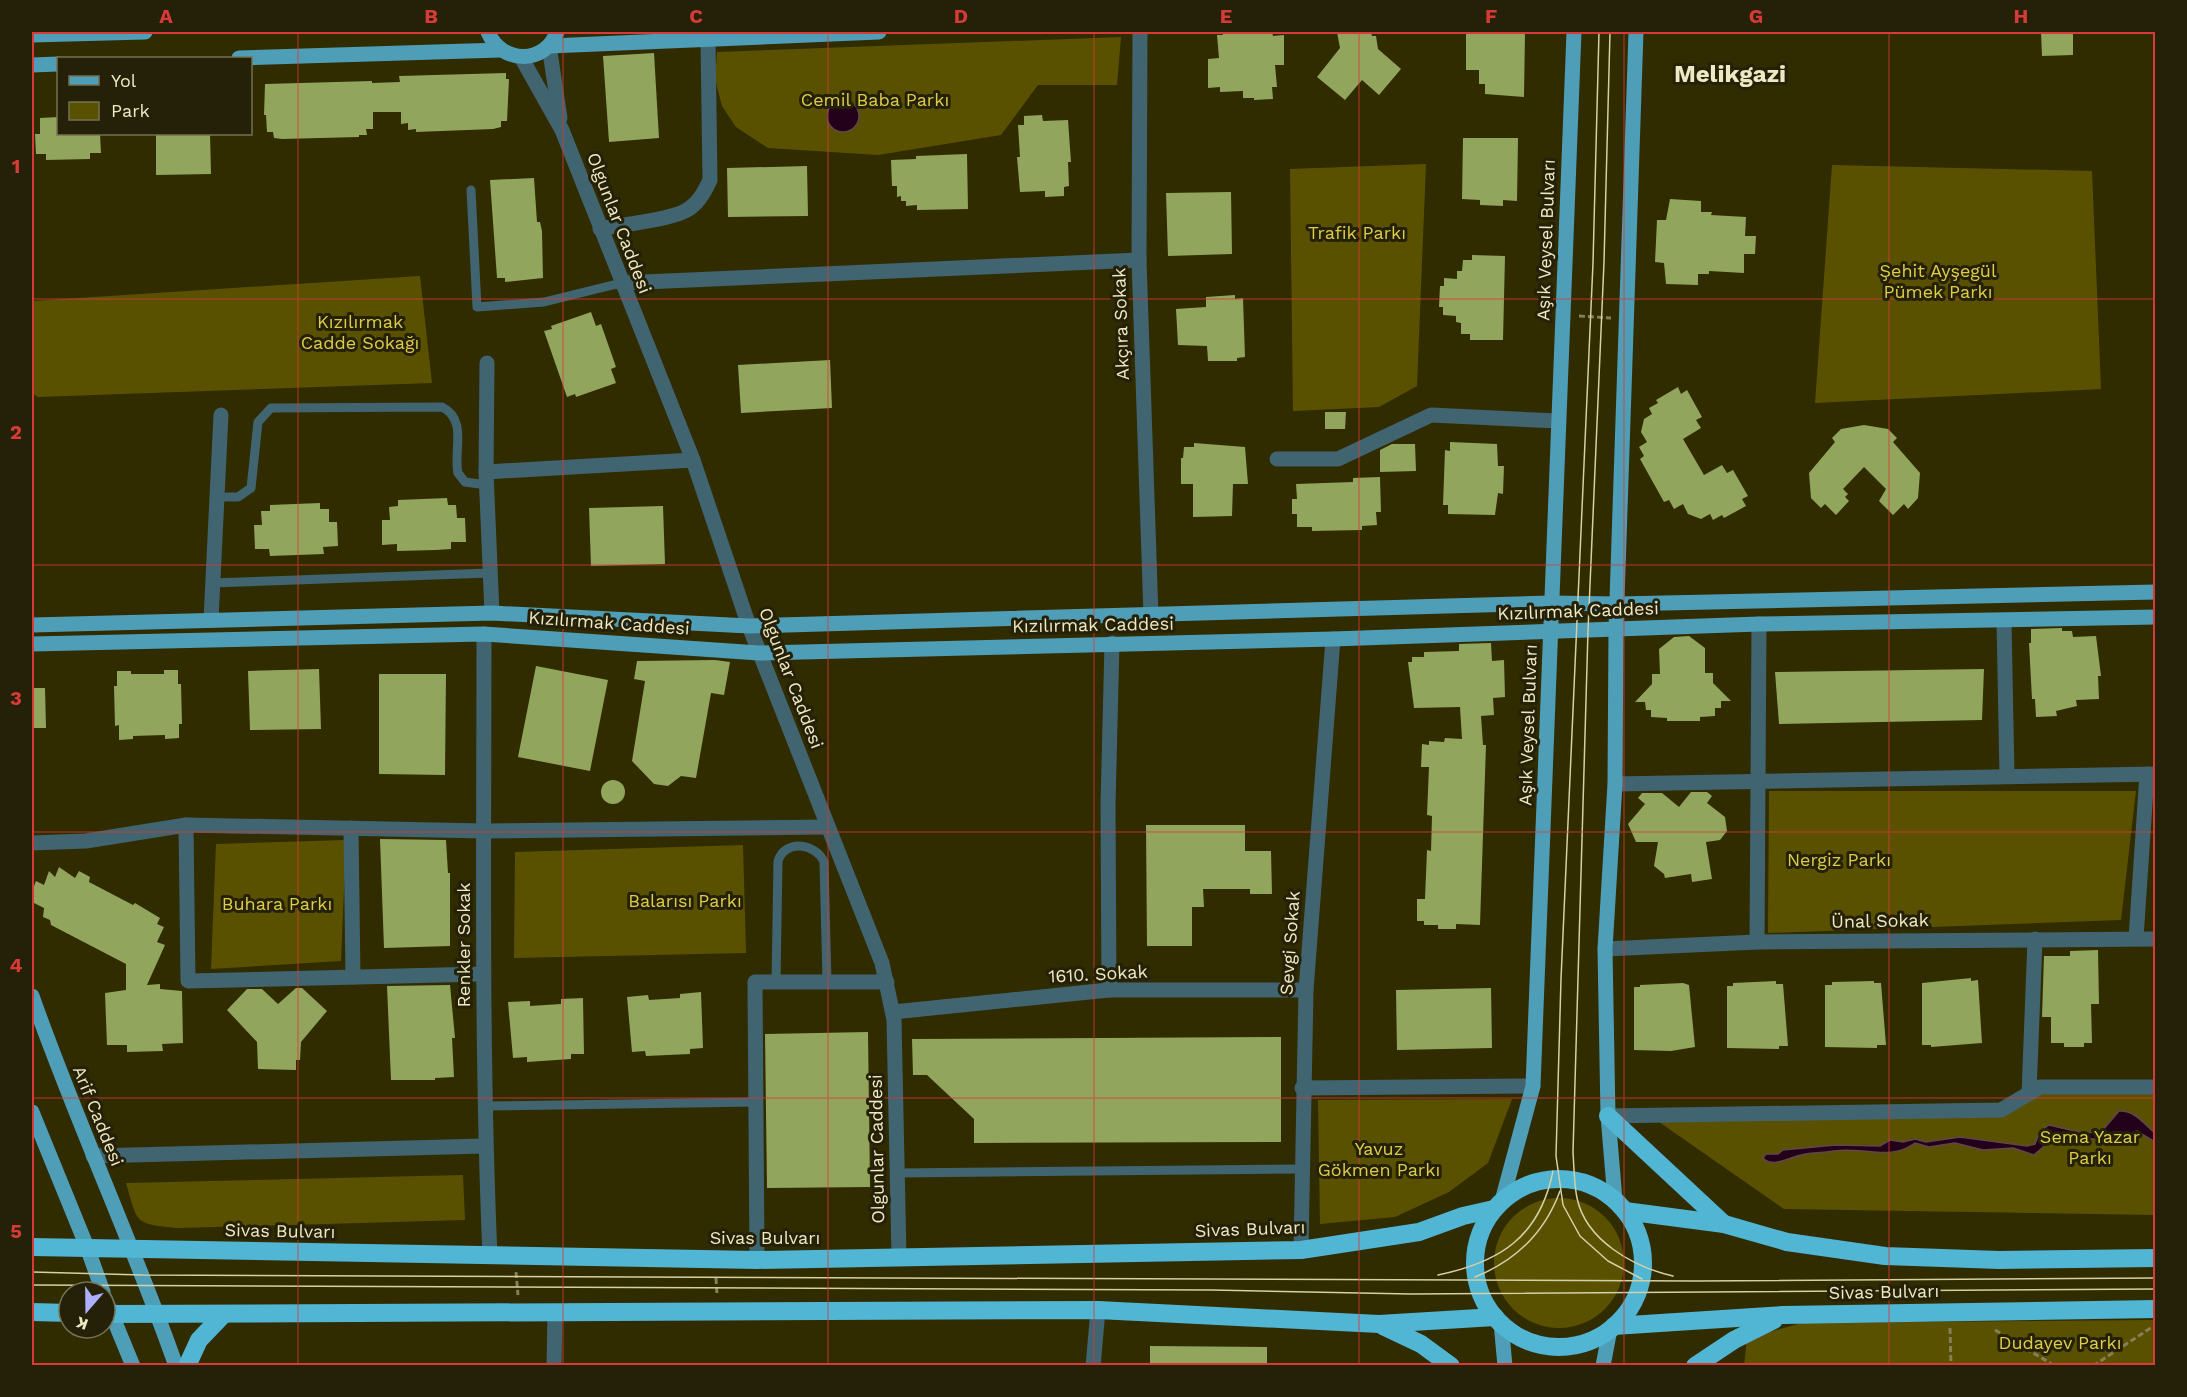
<svg xmlns="http://www.w3.org/2000/svg" width="2187" height="1397" viewBox="0 0 2187 1397" font-family="'Work Sans',sans-serif">
<rect width="100%" height="100%" fill="#312b00"/>
<g fill="#5a5100">
<path d="M1121,37l-4,48h-79l-37,50 -123,20 -110,-7 -32,-21 -14,-21 -7,-27 2,-27z"/>
<path d="M1426,164l-9,222 -38,21 -86,4 -3,-242z"/>
<path d="M1832,165l260,6 9,218 -286,14z"/>
<path d="M420,276l12,107 -394,14 -6,-4v-92z"/>
<path d="M1769,791h367l-15,129 -353,13z"/>
<path d="M346,840l-5,121 -130,8 5,-125z"/>
<path d="M743,845l3,108 -232,5 1,-106z"/>
<path d="M2155,1081v134l-371,-6 -125,-87 356,-17 25,-22z"/>
<path d="M1512,1099l-24,64 -39,29 -54,25 -75,7 -2,-124z"/>
<path d="M463,1175l2,45 -287,8c-44,-4 -40,-4 -52,-45z"/>
<circle cx="1559" cy="1263" r="65"/>
<path d="M2155,1320v45l-411,1 3,-28 55,-15z"/>
</g>
<g fill="#24011a" stroke="#61474c" stroke-width="1.5">
<circle cx="843" cy="116" r="16"/>
<path d="M2119,1111c16,-1 25,13 36,22v9l-18,-11 -25,9 -38,-2 -15,-5 -25,22 -21,-7 -30,2 -28,-7 -26,4 -14,-4c-26,19 -52,3 -81,8 -11,2 -22,1 -33,4 -12,2 -28,14 -38,3l3,-4h12l5,-4 52,-5 45,1 10,-6 13,2 12,-3 11,3 34,-5 67,9 8,-2 5,-13 9,-6 34,8 18,-1z"/>
</g>
<g fill="#91a65c">
<path d="M1222,32h50l1,4 11,-1v30h-9l2,22h-5l1,12 -19,1v-2h-11v-7l-23,1v-5l-12,1v-29l11,-1 -2,-23h6z"/>
<path d="M1337,32h34l1,4h4l2,13 23,20 -22,26 -17,-15 -17,20 -28,-23 23,-29z"/>
<path d="M1466,32h59l-1,65 -39,-3v-10h-6v-14h-13z"/>
<path d="M2041,32h32v23l-31,1z"/>
<path d="M654,53l5,85 -50,4 -6,-86z"/>
<path d="M506,73v6h3l-2,42h-6v6l-8,2 -77,3v-3l-8,1v-7l-7,1v-12h-28v17h-7l1,6h-8v2l-77,2 -8,-1 -1,-6h-6l-1,-17h-2l1,-31 107,-3v2l28,-1 -1,-6z"/>
<path d="M1042,115l1,6 25,-1 3,42h-3l1,24 -5,1v9l-19,1v-6l-25,1 -3,-35h3l-2,-32h6v-9z"/>
<path d="M58,117v17h42l1,19h-11v6l-44,1v-6h-10l-1,-20h5v-16z"/>
<path d="M156,134h54l1,40 -55,1z"/>
<path d="M1463,138h55l-1,63 -14,-1v6l-23,-1v-5l-18,-1z"/>
<path d="M967,154l1,55 -51,1v-5l-11,1v-5h-5v-5l-4,1v-11h-5l-1,-26 25,-1v-3z"/>
<path d="M807,166l1,50 -80,1 -1,-49z"/>
<path d="M534,178l3,44h3l2,9 1,47 -38,4v-4h-8l-7,-98z"/>
<path d="M1231,192l1,62 -64,2 -2,-63z"/>
<path d="M1670,199l31,2v11h11l-1,3 35,2 -1,19h11l-1,18h-11v19l-35,-2v3h-11v11l-32,-1 -2,-21 -9,-1 2,-42h9z"/>
<path d="M1472,255l33,1 -2,84h-33v-6h-9v-11l-5,-1v-6l-13,-1v-8h-4l1,-21h4v-8l13,1v-8h5l1,-11h9z"/>
<path d="M1235,295v4l8,-1 2,59 -8,1v3h-29l-1,-15 -29,-1 -2,-36 30,-2v-10z"/>
<path d="M591,312l5,14 5,-2 15,43 -5,2 5,14 -40,14 -1,-3 -8,3 -23,-66 8,-2 -1,-3z"/>
<path d="M830,360l2,48 -91,5 -3,-48z"/>
<path d="M1678,387l3,7 6,-4 15,27 -6,3 5,8 -18,11 21,36 18,-10 5,8 6,-3 15,26 -6,3 4,7 -22,12 -2,-3 -9,5 -3,-6 -9,5 -13,-5 -5,-10 -9,5 -5,-9 -5,2 -24,-43 4,-3 -5,-9 8,-5 -6,-10 3,-13 8,-5 -3,-6 9,-5 -2,-3z"/>
<path d="M1325,412h21l-1,17h-20z"/>
<path d="M1864,425l24,4 9,9 -4,4 27,31 -2,25 -10,11 -4,-5 -11,11 -14,-14 7,-12 -22,-22 -21,22 5,5 -3,3 4,4 -13,14 -11,-11 -4,4 -10,-10 -2,-25 26,-31 -3,-4 9,-9z"/>
<path d="M1450,442l47,2 1,22h6l-1,28 -5,-1 -3,22 -47,-1v-9h-5l2,-55 5,1z"/>
<path d="M1194,443l51,4 3,37h-15l-1,32 -39,1v-33h-12v-26h2l1,-11h10z"/>
<path d="M1392,444h23l1,27 -36,1v-22z"/>
<path d="M1380,477l1,35h-5l1,13 -15,1v4l-50,1v-4h-15v-13h-5v-15h5l-1,-15 57,-2v-4z"/>
<path d="M447,498l1,7h8l1,13h8l1,24h-15v7l-15,1 -39,1v-7l-15,1v-25h8l-1,-13 9,-1v-6z"/>
<path d="M320,503v6h9v13h8l1,24 -15,1 1,7 -54,2 -1,-7h-14l-1,-24h8l-1,-14h9v-6z"/>
<path d="M663,506l2,58 -74,2 -2,-58z"/>
<path d="M2062,628v3h10l1,6 23,-1 5,40h-3l1,23 -23,1 1,6 -21,5 1,5 -21,1 -1,-18h-3l-3,-56h2v-14z"/>
<path d="M1689,636l16,12v25h8v10l18,18h-10v7h-6v8l-15,1v4h-33v-3l-16,-1v-7h-5l-1,-8h-10l17,-18v-10h8l-1,-25 15,-12z"/>
<path d="M1491,643l1,18 12,-1 1,37 -12,1 1,17 -13,1 2,29h3l-6,180 -24,-1v5h-18v-4h-14v-4h-7v-22h8l2,-49 4,1 1,-35 -5,-1 2,-48h-8l1,-23 7,1v-4l15,1 1,-4 17,1 -2,-32 -46,1 -6,-46h4v-5h12v-5l35,-1v-7z"/>
<path d="M715,660l15,2 -6,33 -13,-2 -15,85 -15,-2 -13,10 -14,-2 -22,-23 13,-80 -11,-2 3,-18z"/>
<path d="M536,666l72,14 -18,91 -72,-14z"/>
<path d="M319,669l2,60 -71,1 -2,-59z"/>
<path d="M1984,669l-2,51 -203,4 -4,-52z"/>
<path d="M164,670h14v14h3l1,40h-3v14l-14,1v-4l-32,1v3l-14,1v-15l-4,1 -1,-40h3v-15h14v3h33z"/>
<path d="M379,674h67l-1,101 -66,-1z"/>
<path d="M32,688h13l1,40h-14z"/>
<circle cx="613" cy="792" r="12"/>
<path d="M1691,792h16l5,4 -5,7 18,14 2,14 -7,9 -14,2 6,37 -20,3 -1,-8 -26,4 -1,-4 -10,-8 4,-24h-22l-8,-18 17,-20 -7,-6 4,-5h20l17,14z"/>
<path d="M1146,825h99v26h26l1,43h-22v-5h-47l1,18h-12v39h-45z"/>
<path d="M380,839l66,1 2,33h2v73l-66,2z"/>
<path d="M59,867l16,11 4,-7 11,6 -1,5 44,23 2,-2 25,15 -3,6 7,3 -7,15 8,3 -18,40 13,-1v5l22,2 1,52 -21,1 1,7 -36,1v-7h-20l-2,-52 21,-3v-26l-75,-39 -1,-5 -7,-3 1,-9 -12,-6v-11l4,-10 8,4 5,-14 6,6z"/>
<path d="M2098,950l1,54h-8l1,39h-8v4h-20v-4h-13v-26h-9l2,-61h26v-5z"/>
<path d="M1971,978v3l7,-1 4,63 -51,4v-2h-9v-62z"/>
<path d="M1776,981v3h7l5,62h-9v3l-52,-1v-62h6v-3z"/>
<path d="M1874,981v2h7l5,62h-9v3l-52,-1v-62h7v-3z"/>
<path d="M1683,983l6,2 6,62 -24,4 -37,-1v-63h6v-2z"/>
<path d="M450,985l5,53h-3l2,39 -19,1v2h-44l-4,-94z"/>
<path d="M296,988h6l25,23 -26,31 -1,18h-4v10l-38,-1 -1,-27 -30,-32 20,-21h15l16,15z"/>
<path d="M1491,988l1,60 -95,2 -1,-60z"/>
<path d="M701,992l2,56 -13,1v5l-44,2 -1,-5 -13,1 -5,-55 21,-2 1,5 31,-2v-4z"/>
<path d="M583,998l1,56h-13v5l-44,3v-5l-14,1 -5,-56 22,-1v5l31,-2v-5z"/>
<path d="M868,1032l2,155 -103,1 -2,-154z"/>
<path d="M1281,1037v105l-307,1v-24l-47,-44h-14l-1,-36z"/>
<path d="M1150,1346l117,1v18h-117z"/>
</g>
<g fill="none" stroke-linecap="round" stroke-linejoin="round">
<g stroke="#857f56" stroke-width="3" stroke-dasharray="6 3" stroke-linecap="butt">
<path d="M1579,316l32,2"/>
<path d="M516,1272l2,23"/>
<path d="M716,1278l1,17"/>
<path d="M1950,1328l1,38"/>
<path d="M1995,1330l60,36"/>
<path d="M2093,1366l59,-39"/>
</g>
<g stroke="#406571" stroke-width="9">
<path d="M471,190l6,117 67,-5 77,-19"/>
<path d="M217,497h21l13,-9 7,-66 13,-14 171,-1c26,13 11,44 16,66l7,9 22,3"/>
<path d="M212,583l278,-10"/>
<path d="M776,982l2,-121c7,-22 38,-18 46,1l3,120"/>
<path d="M485,1106l272,-4"/>
<path d="M897,1173l405,-4"/>
</g>
<g stroke="#406571" stroke-width="15">
<path d="M1140,32l-1,228 12,356"/>
<path d="M549,46l11,72"/>
<path d="M521,57l41,73 131,330 56,166 133,337 12,57 5,237"/>
<path d="M600,229c23,-5 63,-8 83,-17 14,-6 21,-19 27,-32l-2,-141"/>
<path d="M621,283l518,-23"/>
<path d="M487,363l-1,109 6,141"/>
<path d="M1277,459h61l93,-44 127,6"/>
<path d="M486,472l207,-12"/>
<path d="M211,620l10,-205"/>
<path d="M2004,621l3,155"/>
<path d="M484,634c0,208 -3,415 6,622"/>
<path d="M1615,784l541,-10"/>
<path d="M186,825l2,156 295,-7"/>
<path d="M351,828l2,149"/>
<path d="M32,843l54,-2 100,-16 298,6 343,-4"/>
<path d="M2136,938l11,-164"/>
<path d="M1757,942l2,-318"/>
<path d="M1605,949l152,-7 399,-3"/>
<path d="M1109,990l-1,-185 4,-162"/>
<path d="M893,1012l216,-22h197"/>
<path d="M1302,1088l231,-2"/>
<path d="M2029,1094l6,-155"/>
<path d="M1608,1116l393,-6 39,-23h116"/>
<path d="M93,1156l392,-10"/>
<path d="M1301,1250l5,-260 27,-351"/>
<path d="M757,1260l-2,-278h132"/>
<path d="M554,1366l1,-54"/>
<path d="M1093,1366l5,-56"/>
</g>
<g stroke="#4e9eb8" stroke-width="15">
<path d="M488,32c13,32 57,33 69,0"/>
<path d="M32,35l113,-3"/>
<path d="M549,46l330,-14"/>
<path d="M239,58l262,-8"/>
<path d="M32,65l26,-1"/>
<path d="M32,625l460,-12 257,13 801,-23 68,1 538,-12"/>
<path d="M32,644l452,-10 275,19 574,-14 426,-15 397,-7"/>
<path d="M32,996c44,125 100,245 144,370"/>
<path d="M32,1112l55,135 16,45"/>
<path d="M1615,1200l-7,-84 -3,-167 10,-165 1,-155 20,-597"/>
<path d="M1502,1201l31,-115 41,-1054"/>
<path d="M105,1298l28,68"/>
<path d="M1501,1323l4,43"/>
<path d="M1603,1366l7,-37"/>
</g>
<g stroke="#51b5d4" stroke-width="18">
<path d="M1608,1116l116,108"/>
<circle cx="1559" cy="1263" r="84"/>
<path d="M1625,1211l99,13 63,18 98,14 114,4 157,-2"/>
<path d="M32,1247l725,13 544,-10 118,-18 44,-16 31,-7"/>
<path d="M32,1312l37,1"/>
<path d="M105,1314l993,-4 281,14 116,-7"/>
<path d="M1383,1326l38,18 30,22"/>
<path d="M1614,1326l169,-11 373,-6"/>
<path d="M187,1366l12,-26 24,-25"/>
<path d="M1695,1366l39,-26 40,-20"/>
</g>
<g stroke="#d5d0a8" stroke-width="1.5">
<path d="M1599,32l-6,231 -32,716 -5,177 7,49 17,31 28,25 34,18"/>
<path d="M1610,32l-6,230 -16,369 -15,521c1,15 1,31 4,46 9,43 57,69 96,78"/>
<path d="M32,1272l111,3 1553,6 460,-3"/>
<path d="M1438,1275c63,-13 102,-39 115,-104"/>
<path d="M1475,1277c40,-16 70,-45 85,-86"/>
<path d="M32,1285l1181,5 198,4 745,-5"/>
</g>
</g>
<path fill="none" stroke="#d83b37" stroke-width="1.5" stroke-opacity="0.55" d="M298,32v1334M563,32v1334M828,32v1334M1094,32v1334M1359,32v1334M1624,32v1334M1889,32v1334M32,299h2124M32,565h2124M32,832h2124M32,1098h2124"/>
<g text-anchor="middle" stroke-width="6" stroke-linejoin="round" paint-order="stroke">
<g font-size="18" fill="#decd48" stroke="#252108">
<text x="875" y="106">Cemil Baba Parkı</text>
<text x="1357" y="239">Trafik Parkı</text>
<text x="1938" y="277">Şehit Ayşegül<tspan x="1938" dy="21">Pümek Parkı</tspan></text>
<text x="360" y="328">Kızılırmak<tspan x="360" dy="21">Cadde Sokağı</tspan></text>
<text x="1839" y="866">Nergiz Parkı</text>
<text x="685" y="907">Balarısı Parkı</text>
<text x="277" y="910">Buhara Parkı</text>
<text x="2090" y="1143">Sema Yazar<tspan x="2090" dy="21">Parkı</tspan></text>
<text x="1379" y="1155">Yavuz<tspan x="1379" dy="21">Gökmen Parkı</tspan></text>
<text x="2060" y="1349">Dudayev Parkı</text>
</g>
<g font-size="18" fill="#eee9c2" stroke="#252108">
<text transform="translate(619 223) rotate(69)" y="6">Olgunlar Caddesi</text>
<text transform="translate(1546 240) rotate(-88)" y="6">Aşık Veysel Bulvarı</text>
<text transform="translate(1121 324) rotate(-92)" y="6">Akçıra Sokak</text>
<text transform="translate(1578 611) rotate(-2)" y="6">Kızılırmak Caddesi</text>
<text transform="translate(609 623) rotate(4)" y="6">Kızılırmak Caddesi</text>
<text transform="translate(1093 625) rotate(-1)" y="6">Kızılırmak Caddesi</text>
<text transform="translate(791 678) rotate(69)" y="6">Olgunlar Caddesi</text>
<text transform="translate(1528 725) rotate(-88)" y="6">Aşık Veysel Bulvarı</text>
<text transform="translate(1880 921) rotate(-1)" y="6">Ünal Sokak</text>
<text transform="translate(1290 943) rotate(-86)" y="6">Sevgi Sokak</text>
<text transform="translate(464 945) rotate(-90)" y="6">Renkler Sokak</text>
<text transform="translate(1098 974) rotate(-3)" y="6">1610. Sokak</text>
<text transform="translate(98 1116) rotate(68)" y="6">Arif Caddesi</text>
<text transform="translate(877 1149) rotate(-91)" y="6">Olgunlar Caddesi</text>
<text transform="translate(1250 1229) rotate(-2)" y="6">Sivas Bulvarı</text>
<text transform="translate(280 1231) rotate(1)" y="6">Sivas Bulvarı</text>
<text x="765" y="1244">Sivas Bulvarı</text>
<text transform="translate(1884 1292) rotate(-1)" y="6">Sivas Bulvarı</text>
</g>
<g font-size="24" font-weight="bold" fill="#eee9c2" stroke="#252108">
<text x="1730" y="82">Melikgazi</text>
</g>
</g>
<rect width="2187" height="1397" fill="none" stroke="#252108" stroke-width="66"/>
<rect x="57" y="57" width="195" height="78" fill="#252108" stroke="#757152" stroke-width="1.5"/>
<rect x="69" y="76" width="30" height="9" fill="#4e9eb8" stroke="#757152" stroke-width="1.5"/>
<text x="111" y="87" font-size="18" fill="#eee9c2">Yol</text>
<rect x="69" y="102" width="30" height="18" fill="#5a5100" stroke="#757152" stroke-width="1.5"/>
<text x="111" y="117" font-size="18" fill="#eee9c2">Park</text>
<g transform="translate(87 1310) rotate(200)"><circle r="28" fill="#252108" stroke="#757152" stroke-width="1.5"/>
<path d="M0-4.5L10 22L0 15L-10 22Z" fill="#acaffb"/>
<text y="-9" font-size="16" font-weight="bold" text-anchor="middle" fill="#eee9c2">K</text>
</g>
<rect x="33" y="33" width="2121" height="1331" fill="none" stroke="#d83b37" stroke-width="2"/>
<g font-size="20" text-anchor="middle" font-weight="bold" fill="#d83b37">
<text x="166" y="23">A</text>
<text x="431" y="23">B</text>
<text x="696" y="23">C</text>
<text x="961" y="23">D</text>
<text x="1226" y="23">E</text>
<text x="1491" y="23">F</text>
<text x="1756" y="23">G</text>
<text x="2021" y="23">H</text>
<text x="16" y="173">1</text>
<text x="16" y="439">2</text>
<text x="16" y="705">3</text>
<text x="16" y="972">4</text>
<text x="16" y="1238">5</text>
</g>
</svg>
